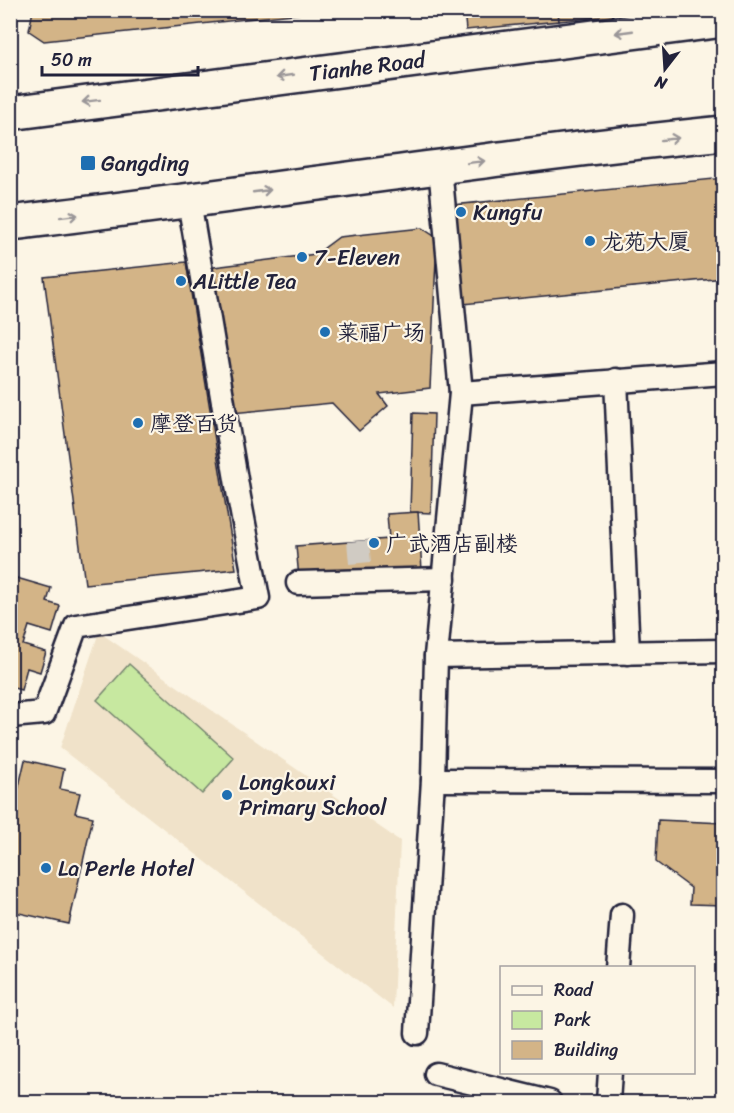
<svg xmlns="http://www.w3.org/2000/svg" width="734" height="1113" viewBox="0 0 734 1113" font-family="Sriracha,'LXGW WenKai TC',sans-serif">
<rect width="100%" height="100%" fill="#fcf5e5"/>
<filter id="ink" filterUnits="userSpaceOnUse"><feTurbulence type="fractalNoise" baseFrequency=".0167" numOctaves="2"/><feDisplacementMap in="SourceGraphic" scale="12" xChannelSelector="R" yChannelSelector="G"/><feConvolveMatrix kernelMatrix="1 2 1 2 8 2 1 2 1" color-interpolation-filters="sRGB"/></filter>
<g filter="url(#ink)">
<path fill="#f0e2c9" d="M99,632l301,209 -7,167 -333,-260z"/>
<path fill="#c7e8a0" stroke="#74856e" stroke-width="1.5" d="M129,664l105,94 -32,36 -105,-94z"/>
<g fill="#d3b487" stroke="#22223b" stroke-width="1.5">
<path d="M33,10h298l-287,31 -15,-10z"/>
<path d="M464,10h94l1,11 -93,9z"/>
<path d="M558,10h54l1,6 -54,5z"/>
<path d="M724,178v100l-261,26 -10,-99z"/>
<path d="M422,228l15,10 -7,150 -51,6 9,12 -29,25 -27,-28 -100,10 -24,-138 6,-8 102,-13 23,-17z"/>
<path d="M186,262l50,307 -151,15 -41,-307z"/>
<path d="M18,281l-8,90v-89z"/>
<path d="M413,413l21,1 -3,99 -21,-1z"/>
<path d="M418,512l4,58 -123,8 -3,-32 93,-7 -2,-25z"/>
<path d="M10,576l41,12 -4,14 13,4 -8,27 -23,-7 -6,19 23,7 -6,20 -13,-4 -6,22 -11,-3z"/>
<path d="M25,760l39,9 -4,20 20,4 -5,20 18,4 -24,107 -59,-13v-86z"/>
<path d="M658,820l66,3v82l-34,-1 1,-16 -35,-26z"/>
</g>
<g fill="none" stroke-linecap="round" stroke-linejoin="round">
<path stroke="#d0cbc3" stroke-width="22" stroke-dasharray="22 11" stroke-linecap="butt" d="M358,541l3,33"/>
<g stroke="#22223b" stroke-width="27">
<g id="minor">
<path d="M616,380l12,273"/>
<path d="M461,393l263,-20"/>
<path d="M298,583l146,-4"/>
<path d="M436,656l288,-5"/>
<path d="M10,716l34,-3 32,-87 182,-28 -19,-101 -50,-296"/>
<path d="M433,780l291,1"/>
<path d="M618,968l4,-53"/>
<path d="M417,1033l16,-253 3,-124 25,-263 -21,-226"/>
<path d="M436,1074l114,28"/>
<path d="M608,1102l2,-30"/>
</g>
</g>
<g stroke="#22223b" stroke-width="38">
<g id="highway">
<path d="M10,113l714,-93"/>
<path d="M10,223c238,-28 475,-66 714,-90"/>
</g>
</g>
<use href="#minor" stroke="#fcf5e5" stroke-width="22"/>
<use href="#highway" stroke="#fcf5e5" stroke-width="33"/>
</g>
<defs><path id="oneway-shaft" d="M-6 0H5M1.5-3L5.5 0L1.5 3" fill="none" stroke-width="1.6" stroke-linecap="round" stroke-linejoin="round" transform="scale(1.5)"/></defs>
<g stroke="#9a9698">
<use href="#oneway-shaft" transform="translate(624 32) rotate(172)"/>
<use href="#oneway-shaft" transform="translate(285 76) rotate(172)"/>
<use href="#oneway-shaft" transform="translate(91 101) rotate(173)"/>
<use href="#oneway-shaft" transform="translate(670 139) rotate(-7)"/>
<use href="#oneway-shaft" transform="translate(476 162) rotate(-7)"/>
<use href="#oneway-shaft" transform="translate(262 191) rotate(-8)"/>
<use href="#oneway-shaft" transform="translate(69 216) rotate(-7)"/>
</g>
</g>
<g fill="#1f6fb2" stroke="#fcf5e5" stroke-width="2">
<rect x="80" y="155" width="16" height="16" rx="3"/>
<circle cx="461" cy="212" r="6"/>
<circle cx="590" cy="241" r="6"/>
<circle cx="302" cy="257" r="6"/>
<circle cx="181" cy="281" r="6"/>
<circle cx="325" cy="332" r="6"/>
<circle cx="138" cy="423" r="6"/>
<circle cx="374" cy="543" r="6"/>
<circle cx="227" cy="795" r="6"/>
<circle cx="46" cy="868" r="6"/>
</g>
<g text-anchor="middle" stroke-width="4.5" stroke-linejoin="round" paint-order="stroke">
<g font-size="22" fill="#22223b" stroke="#fcf5e5">
<text transform="translate(367 66) rotate(-7)" y="8">Tianhe Road</text>
</g>
<g font-size="22" fill="#22223b" stroke="#fcf5e5" text-anchor="start">
<text x="101" y="171">Gangding</text>
<text x="473" y="220">Kungfu</text>
<text x="602" y="249">龙苑大厦</text>
<text x="314" y="265">7-Eleven</text>
<text x="193" y="289">ALittle Tea</text>
<text x="337" y="340">莱福广场</text>
<text x="150" y="431">摩登百货</text>
<text x="386" y="551">广武酒店副楼</text>
<text x="239" y="790">Longkouxi<tspan x="239" dy="25">Primary School</tspan></text>
<text x="58" y="876">La Perle Hotel</text>
</g>
</g>
<rect width="734" height="1113" fill="none" stroke="#fcf5e5" stroke-width="36"/>
<rect x="18" y="18" width="698" height="1077" fill="none" stroke="#22223b" stroke-width="2" filter="url(#ink)"/>
<rect x="500" y="966" width="195" height="108" fill="#fcf5e5" stroke="#a5a1a1" stroke-width="1.5"/>
<rect x="512" y="986" width="30" height="9" fill="#fcf5e5" stroke="#a5a1a1" stroke-width="1.5"/>
<text x="554" y="996" font-size="18" fill="#22223b">Road</text>
<rect x="512" y="1011" width="30" height="18" fill="#c7e8a0" stroke="#a5a1a1" stroke-width="1.5"/>
<text x="554" y="1026" font-size="18" fill="#22223b">Park</text>
<rect x="512" y="1041" width="30" height="18" fill="#d3b487" stroke="#a5a1a1" stroke-width="1.5"/>
<text x="554" y="1056" font-size="18" fill="#22223b">Building</text>
<g transform="translate(665 69) rotate(197)" stroke="#fcf5e5" stroke-width="4.5" paint-order="stroke">
<path d="M0-4.5L10 22L0 15L-10 22Z" fill="#22223b"/>
<text y="-9" font-size="16" font-weight="bold" text-anchor="middle" fill="#22223b">N</text>
</g>
<path d="M42 66v9h156v-9" fill="none" stroke="#22223b" stroke-width="3"/>
<text x="51" y="66" font-size="18" fill="#22223b" stroke="#fcf5e5" stroke-width="4.5" paint-order="stroke">50 m</text>
</svg>
